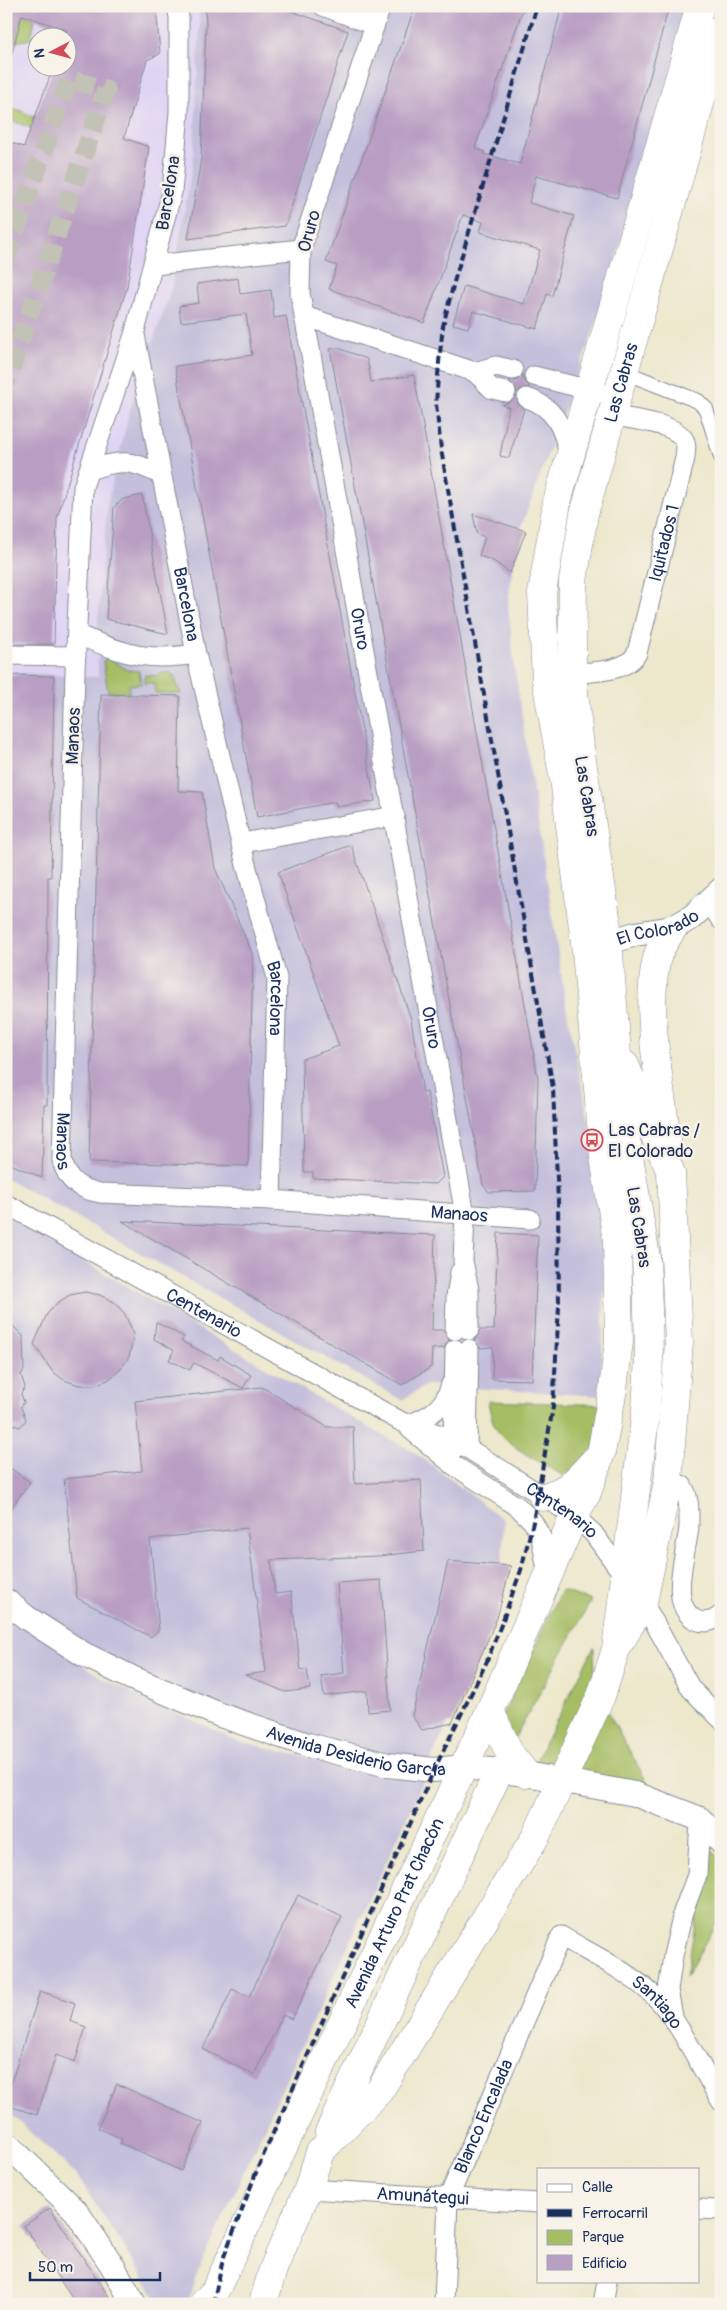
<svg xmlns="http://www.w3.org/2000/svg" width="727" height="2310" viewBox="0 0 727 2310" font-family="Pangolin,sans-serif">
<rect width="100%" height="100%" fill="#f7f3e8"/>
<filter id="ink" filterUnits="userSpaceOnUse"><feTurbulence type="fractalNoise" baseFrequency=".02" numOctaves="2"/><feDisplacementMap in="SourceGraphic" scale="10" xChannelSelector="R" yChannelSelector="G"/><feConvolveMatrix kernelMatrix="1 2 1 2 8 2 1 2 1" color-interpolation-filters="sRGB"/></filter>
<filter id="wash" filterUnits="userSpaceOnUse"><feTurbulence type="fractalNoise" baseFrequency=".0096" numOctaves="4" result="noise"/><feDisplacementMap in="SourceGraphic" scale="20" xChannelSelector="R" yChannelSelector="G"/><feGaussianBlur stdDeviation="1.12" result="paint"/><feColorMatrix in="noise" values="0 0 0 0 0 0 0 0 0 0 0 0 0 0 0 0 0 1.4 0 .05"/><feComposite in="paint" operator="in"/></filter>
<g filter="url(#wash)">
<rect width="100%" height="100%" fill="#ede7cc"/>
<path fill="#e0d4f4" fill-rule="evenodd" d="M6,6h192l2,18 -7,137 -21,124 -43,128 -22,91 -9,117v56l-92,-5zM38,38h30v30h-30z"/>
<g fill="#c4c0db">
<path d="M198,6h492l-89,304 -85,231 -8,63 6,60 52,342 27,136 12,118 -4,136 -175,-11 -24,15 -396,-222v-506l92,5v-56l9,-117 22,-91 43,-128 21,-124 7,-137z"/>
<path d="M6,1216l374,218 33,17 91,69 -2,43 -12,68 -61,133 -42,-3 -259,-87 -122,-84z"/>
<path d="M6,1613l100,67 132,61 149,35 37,4 -228,496 -7,22 -6,6h-17l-7,-3 -84,-128 -69,-63v-432l6,-14 -6,-32z"/>
</g>
<g fill="#a5bd63" stroke="#607660">
<path d="M22,15l13,4 -4,20 -16,3z"/>
<path d="M6,105l30,12 -5,11 -25,-9z"/>
<path d="M106,659h5l16,11 12,1 2,13 -12,1v8l-21,-1 -5,-31z"/>
<path d="M165,672l8,2 8,20 -26,-1 -1,-10h-10l1,-8 11,1z"/>
<path d="M488,1401l125,4 -9,32 -40,39c-17,-10 -53,-28 -65,-43 -7,-9 -9,-21 -11,-32z"/>
<path d="M561,1590l30,11 -81,145 -18,-7z"/>
<path d="M594,1647l1,28 15,41 42,75 -123,-17z"/>
<path d="M709,1845l12,16v53l-35,63z"/>
</g>
<g id="blocks">
<g fill="#b89ec3">
<path d="M6,6h150l4,48 -13,6 -23,78 25,9 -22,140 -70,231 -3,126h-48v-503l18,6 29,-79h15v-30h-4l3,-8 -45,-15 -11,42 -5,-1z"/>
<path d="M205,6h72l71,25 -63,195 -97,13 13,-80 5,-134z"/>
<path d="M415,6h109l-49,142 10,4 -1,2 36,10 42,-158h107l-52,192 -81,-22 -7,27 45,13 -22,80 -5,-2 -10,35 -64,-18 -5,17 -15,-4 11,-38 60,18 16,-54 -60,-18 3,-10 -20,-7 -39,108 -95,-34 8,-23 -11,-4z"/>
<path d="M238,278l2,16 31,-4 3,28 12,-2 89,485 -38,6 -2,-5 -78,15 -82,-451 77,-11 -6,-41 -65,8 -2,-16 20,-3 -2,-19z"/>
<path d="M338,348l29,11 4,23 43,-7 124,703 -3,113 -46,1 -6,-7 -153,-836z"/>
<path d="M523,374v6l7,7 -9,2 -4,4 -1,-5 -7,-7h8z"/>
<path d="M516,396l2,8 6,5 -15,49 -9,-2 9,-49 -7,-2 8,-3z"/>
<path d="M142,495l26,139 -62,-15 8,-112 9,-8z"/>
<path d="M473,514l53,17 -16,42 -18,-13 -13,-4 6,-19 -8,-3z"/>
<path d="M6,675l48,1 -3,201h-3l-1,228h-3l-2,73 -36,-16z"/>
<path d="M101,694l79,2 -2,95 24,1 13,76 38,87 -5,211 -159,-4z"/>
<path d="M351,845l60,174 12,74 4,-1 16,85 -7,7 -123,-6v-6h-9l-2,-113 37,-13 -61,-174z"/>
<path d="M122,1221l313,14 -3,95h12l5,10 -5,8 -12,1 -1,18 -29,18z"/>
<path d="M498,1233l40,2 -6,145 -40,-1 1,-32 -13,1 -5,-8 5,-10h14z"/>
<path d="M85,1292l15,3 14,7 10,11 10,21 -5,23 -9,13 -12,10 -14,5h-15l-15,-5 -12,-9 -18,-27 13,-30 10,-11 13,-8z"/>
<path d="M6,1319l17,17 1,34 -3,5 4,12 -4,7 3,8 -3,5 5,13 -6,7 -14,-4z"/>
<path d="M156,1322l28,15 -3,4 37,19 2,-4 31,19 -8,13 -49,-25 -4,7 -21,-10 5,-10 -20,-11z"/>
<path d="M262,1387l65,40h26l2,57 66,-4 3,71 -45,5 -108,4 4,34 16,-2 10,78 6,-1 3,20 -25,3 -40,-17 21,-3 -19,-144 -97,11 9,91 -8,7 -74,-39 -13,-119 78,-8 -7,-70z"/>
<path d="M6,1465l24,17 -24,33z"/>
<path d="M448,1561l63,5 -14,52 -45,105 -30,7 -10,-14z"/>
<path d="M381,1580l9,130 -22,2 -1,-21 -43,5 -3,-20 23,-3 -7,-90z"/>
<path d="M298,1895l44,22 -50,102 -9,-4 -29,60 -51,-26 29,-60 17,8z"/>
<path d="M40,1991l35,12 -5,18 16,6 -11,35 -19,-7 -19,60 -31,-10v-6z"/>
<path d="M117,2084l86,39 -22,48 -61,-28 2,-4 -24,-11z"/>
<path d="M50,2208l64,96h-38l-52,-78z"/>
</g>
</g>
</g>
<g filter="url(#ink)">
<use href="#blocks" fill-opacity="0" stroke="#848b95" stroke-width="1"/>
<g fill="none" stroke-linecap="round" stroke-linejoin="round">
<path stroke="#c3c2b6" stroke-width="19" stroke-dasharray="19 9" stroke-linecap="butt" d="M6,258l63,-179 37,11 -100,293"/>
<g stroke="#848b95" stroke-width="16">
<path id="pedestrian" d="M624,372l74,29 8,8 15,48"/>
</g>
<g stroke="#848b95" stroke-width="21">
<g id="minor">
<path id="s1" d="M177,6l2,11v95l-7,80 -38,143 -51,152 -8,185 -13,488c5,21 17,29 38,33l171,7 259,19"/>
<path d="M323,6l51,19"/>
<path id="s2" d="M381,6l-80,243 -1,44 165,922 -2,46 6,29v40"/>
<path d="M154,265l147,-16"/>
<path d="M304,316l171,56 17,17 14,3"/>
<path id="s3" d="M135,335l61,319 50,211 31,113 -6,222"/>
<path d="M475,372l21,-6 17,4"/>
<path d="M534,376l67,17"/>
<path d="M527,398c28,9 37,31 42,58"/>
<path d="M89,470c31,-11 44,-10 72,5"/>
<path d="M78,635c48,19 65,27 118,19"/>
<path d="M6,655l70,1"/>
<path id="s4" d="M572,674c21,-3 54,-1 65,-21l48,-195c0,-5 2,-12 0,-16 -7,-19 -54,-23 -73,-26"/>
<path d="M242,843l153,-27"/>
<path d="M709,902l12,18"/>
<path id="s5" d="M6,1204l396,218 51,17 121,77 19,17 50,69 48,87 30,30"/>
<path d="M455,1330l1,-33 4,-25"/>
<path d="M410,1424c21,-8 35,-17 41,-40"/>
<path d="M410,1429l42,35 66,43 15,15 8,15 7,38"/>
<path d="M467,1448l2,-99"/>
<path d="M453,1450l2,-101"/>
<path d="M668,1482l14,3c8,12 7,27 7,41 -1,23 -23,79 7,94 9,4 18,1 25,-5"/>
<path d="M673,2016l-5,-26 5,-34 10,-44 14,-37 3,-56"/>
<path id="s6" d="M308,2189l230,14"/>
<path d="M698,2209l23,1"/>
<path id="s7" d="M444,2304l4,-105 113,-263c30,18 65,34 91,58 24,20 51,78 69,107"/>
<path d="M603,2304l4,-23"/>
</g>
</g>
<g stroke="#848b95" stroke-width="26">
<g id="tertiary">
<path id="s8" d="M592,948l43,-14 38,-6 19,-11 29,-27"/>
<path id="s9" d="M6,1601l21,17 56,36 49,24 88,37 88,30 80,20 46,5 30,-3 62,7 109,20 65,25 21,23"/>
<path d="M6,2143l70,68 36,54 22,39"/>
</g>
</g>
<g stroke="#848b95" stroke-width="29">
<g id="primary">
<path d="M667,1141c-6,-54 -23,-130 -10,-183 2,-10 11,-21 16,-30"/>
<path d="M543,1497c25,-6 34,-17 51,-36"/>
<path d="M622,1639l21,-37 25,-120 11,-140 -8,-169 -46,-108"/>
<path d="M490,1711l20,43 16,20"/>
<path d="M329,2132l170,-361"/>
<path id="s10" d="M203,2304l12,-13 275,-580 84,-195 13,-23 14,-40 12,-64 6,-48 -2,-100 -13,-84 -18,-206 -21,-165 -19,-106 -4,-87 15,-91 143,-496"/>
<path id="s11" d="M263,2304l10,-35 35,-80 12,-37 60,-62 156,-254 65,-140 15,-47 30,-239 3,-52 -1,-49 -2,-52 -24,-142 -16,-198 -26,-170 -8,-73 1,-93 11,-67 137,-485"/>
</g>
</g>
<use href="#pedestrian" stroke="#fff" stroke-width="14"/>
<use href="#minor" stroke="#fff" stroke-width="19"/>
<use href="#tertiary" stroke="#fff" stroke-width="24"/>
<use href="#primary" stroke="#fff" stroke-width="28"/>
<path stroke="#1b2f5e" stroke-width="4" stroke-dasharray="8 4" stroke-linecap="butt" d="M213,2304l10,-45 36,-94 175,-395 53,-109 17,-44 17,-47 12,-48 20,-115 6,-100 -1,-106 -5,-113 -112,-639 -5,-45 3,-42 4,-36 11,-44 83,-276"/>
</g>
</g>
<defs>
<g id="bus-ring" transform="scale(1.125)"><circle r="9.5" fill="#f7f3e8" stroke="#d1495b" stroke-width="1.5"/><path d="M-5-6H5V4H4V6H2V4H-2V6H-4V4H-5ZM-3.5-4V0h7V-4ZM-3.5 1.2v1.5H-2V1.2ZM2 1.2v1.5H3.5V1.2Z" fill="#d1495b"/></g>
</defs>
<g fill-rule="evenodd">
<use href="#bus-ring" x="592" y="1140"/>
</g>
<g text-anchor="middle" stroke-width="5" stroke-linejoin="round" paint-order="stroke">
<g font-size="18" fill="#1b2f5e" stroke="#f7f3e8">
<text transform="translate(168 193) rotate(-81)" y="6">Barcelona</text>
<text transform="translate(309 231) rotate(-75)" y="6">Oruro</text>
<text dy="6" stroke="none"><textPath href="#s11" startOffset="2030">Las Cabras</textPath></text>
<text dy="6" stroke="none"><textPath href="#s4" startOffset="184">Iquitados 1</textPath></text>
<text dy="6" stroke="none"><textPath href="#s3" startOffset="274">Barcelona</textPath></text>
<text dy="6" stroke="none"><textPath href="#s2" startOffset="641">Oruro</textPath></text>
<text transform="translate(73 736) rotate(-88)" y="6">Manaos</text>
<text transform="translate(587 796) rotate(81)" y="6">Las Cabras</text>
<text dy="6" stroke="none"><textPath href="#s8" startOffset="69">El Colorado</textPath></text>
<text dy="6" stroke="none"><textPath href="#s3" startOffset="679">Barcelona</textPath></text>
<text dy="6" stroke="none"><textPath href="#s2" startOffset="1046">Oruro</textPath></text>
<text dy="6" stroke="none"><textPath href="#s1" startOffset="1149">Manaos</textPath></text>
<text dy="6" stroke="none"><textPath href="#s1" startOffset="1582">Manaos</textPath></text>
<text transform="translate(639 1227) rotate(81)" y="6">Las Cabras</text>
<text dy="6" stroke="none"><textPath href="#s5" startOffset="226">Centenario</textPath></text>
<text dy="6" stroke="none"><textPath href="#s5" startOffset="636">Centenario</textPath></text>
<text dy="6" stroke="none"><textPath href="#s9" startOffset="385">Avenida Desiderio García</textPath></text>
<text dy="6" stroke="none"><textPath href="#s10" startOffset="436">Avenida Arturo Prat Chacón</textPath></text>
<text dy="6" stroke="none"><textPath href="#s7" startOffset="509">Santiago</textPath></text>
<text dy="6" stroke="none"><textPath href="#s7" startOffset="195">Blanco Encalada</textPath></text>
<text dy="6" stroke="none"><textPath href="#s6" startOffset="115">Amunátegui</textPath></text>
</g>
<g font-size="18" fill="#1b2f5e" stroke="#f7f3e8" text-anchor="start">
<text x="608" y="1136">Las Cabras /<tspan x="608" dy="21">El Colorado</tspan></text>
</g>
</g>
<rect width="727" height="2310" fill="none" stroke="#f7f3e8" stroke-width="25"/>
<rect x="537" y="2168" width="162" height="115" fill="#f7f3e8" stroke="#9fa5b1"/>
<rect x="547" y="2184" width="25" height="8" fill="#ffffff" stroke="#9fa5b1"/>
<text x="582" y="2192" font-size="15" fill="#1b2f5e">Calle</text>
<rect x="547" y="2209" width="25" height="8" fill="#1b2f5e" stroke="#9fa5b1"/>
<text x="582" y="2218" font-size="15" fill="#1b2f5e">Ferrocarril</text>
<rect x="547" y="2230" width="25" height="15" fill="#a5bd63" stroke="#9fa5b1"/>
<text x="582" y="2242" font-size="15" fill="#1b2f5e">Parque</text>
<rect x="547" y="2255" width="25" height="15" fill="#b89ec3" stroke="#9fa5b1"/>
<text x="582" y="2268" font-size="15" fill="#1b2f5e">Edificio</text>
<g transform="translate(52 52) rotate(264)"><circle r="24" fill="#f7f3e8" stroke="#9fa5b1"/>
<path d="M0-4L9 19L0 12L-9 19Z" fill="#d1495b"/>
<text y="-8" font-size="14" font-weight="bold" text-anchor="middle" fill="#1b2f5e">N</text>
</g>
<path d="M30 2272v8h130v-8" fill="none" stroke="#1b2f5e" stroke-width="2.5"/>
<text x="38" y="2272" font-size="15" fill="#1b2f5e" stroke="#f7f3e8" stroke-width="4" paint-order="stroke">50 m</text>
</svg>
